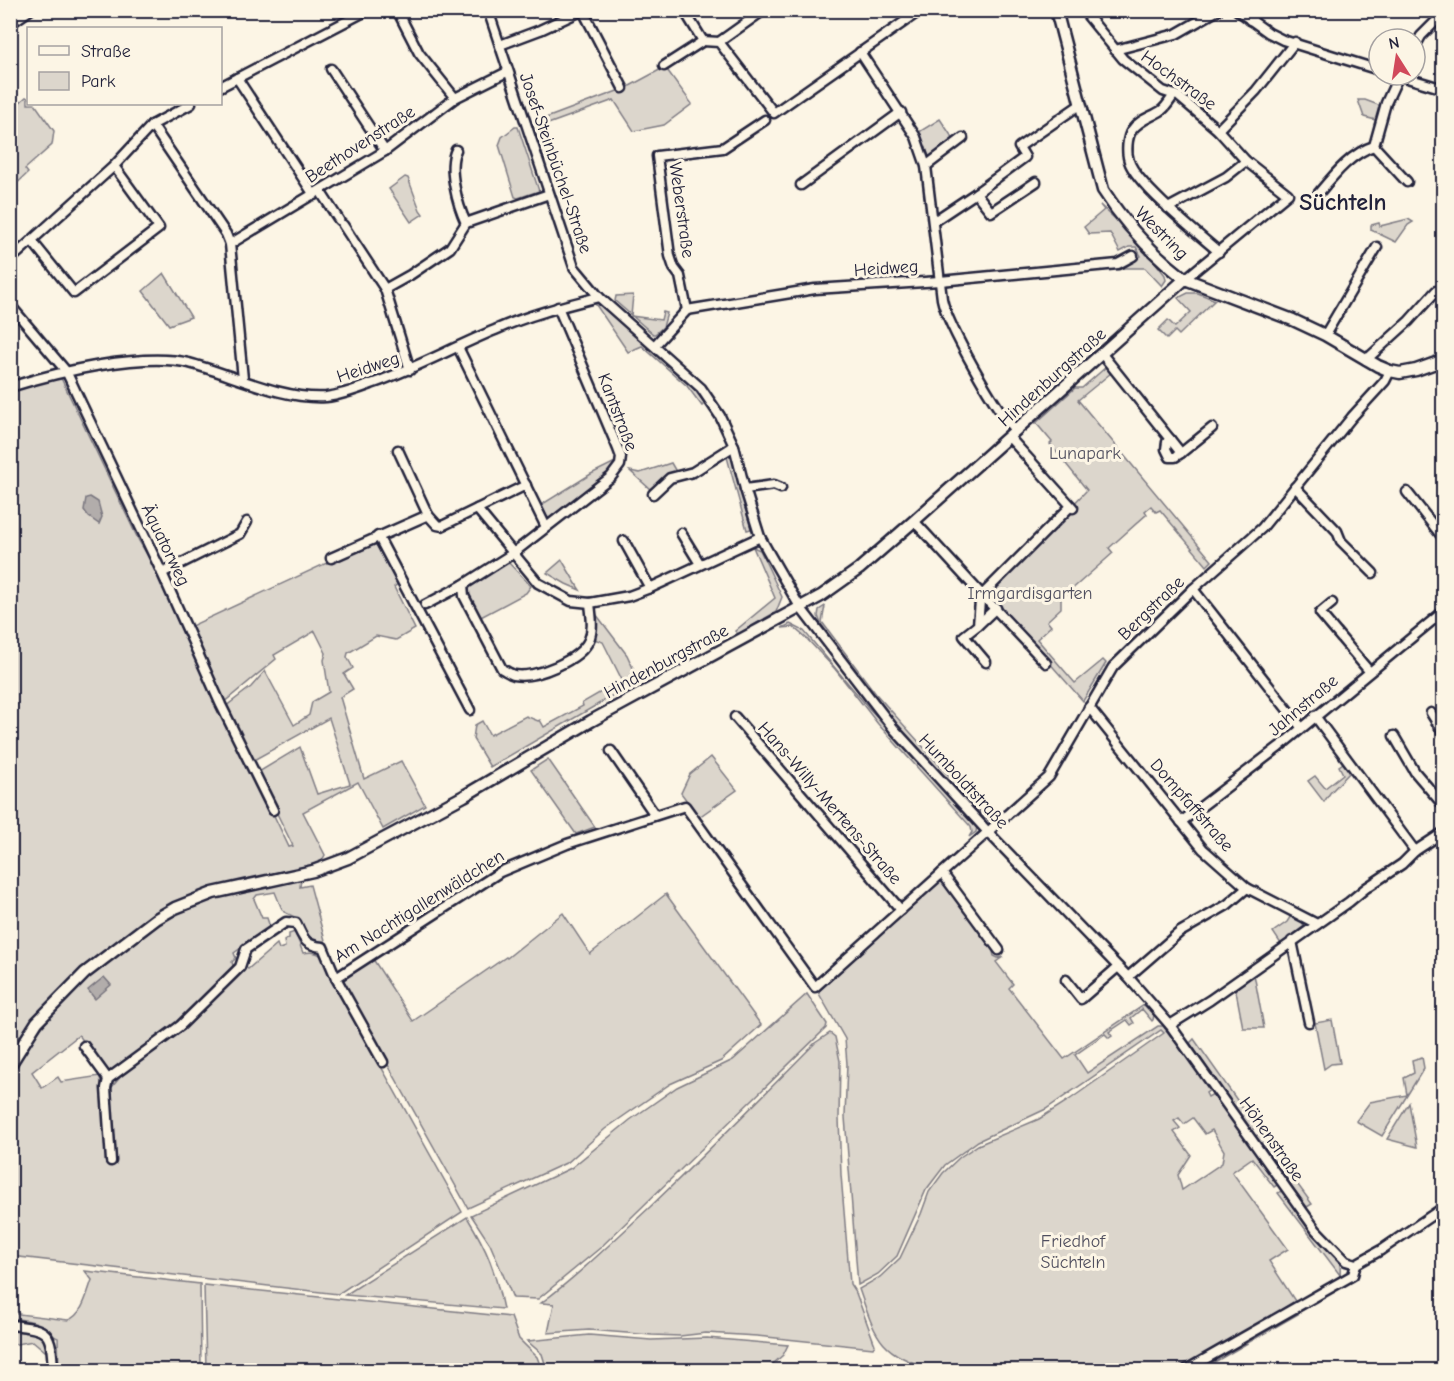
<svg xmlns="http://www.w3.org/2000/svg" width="1454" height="1381" viewBox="0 0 1454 1381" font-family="'Comic Neue',sans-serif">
<rect width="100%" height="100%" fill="#fcf5e5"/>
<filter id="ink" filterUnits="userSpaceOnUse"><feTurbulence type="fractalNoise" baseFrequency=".0167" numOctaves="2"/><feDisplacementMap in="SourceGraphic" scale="12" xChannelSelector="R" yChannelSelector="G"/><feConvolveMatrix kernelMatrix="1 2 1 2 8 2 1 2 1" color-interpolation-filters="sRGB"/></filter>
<g filter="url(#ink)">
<g fill="#dcd6cc" stroke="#7f7c84" stroke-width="1.5" fill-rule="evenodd">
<path d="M665,67l27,37 -28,21 -30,6 -20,-31 -77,28 1,-5 3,-3 87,-33z"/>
<path d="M26,97l2,1v6h7l19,27 -2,14 -27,24 3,4 -17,16v-79z"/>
<path d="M1358,100h7l16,6 -5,14 -12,-3z"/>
<path d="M940,119l14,21 -1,4 -20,13 -4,-1 -10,-24z"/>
<path d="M515,127h3l21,64 -21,7 -3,-1 -16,-52 3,-8z"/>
<path d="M405,177l3,1 12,32 3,4 -12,8 -22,-33z"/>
<path d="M1100,205l38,35 27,35 1,5 -4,6 -17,-18h-21l17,-12 -5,-9h-7l-9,5 -10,-19 -21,1 -5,-7 20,-17z"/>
<path d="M1408,219l5,3 -5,3 -12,17 -25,-12v-5l8,-2 1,3z"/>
<path d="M164,273l27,44 -22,8 -26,-34z"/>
<path d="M1188,293h10l17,7 -36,35 -4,-4 -8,8 -9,-9 10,-10 7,7 16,-15 -13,-14z"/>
<path d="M633,295l-2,21 30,4 2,-8 4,1 -4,14 -8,7h-2l-38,-33 1,-5z"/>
<path d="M596,305l8,1 81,72 20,25 -3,3 -15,-20 -45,-40 -14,6z"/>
<path d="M1106,367l5,6 -33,27 134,161 -5,5 -47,-56 -4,2 -5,-6 -6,5 2,3 -38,34 4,5 -52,46v9l-14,13 4,5 -14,13 38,44 28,-23 3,3 -23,38 -87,-99 1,-18 90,-94 -37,-46 2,-2 -16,-19 39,-35h7z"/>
<path d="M60,376l79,165 21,35 129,271 4,-1 -36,-73 43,-26 17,47 33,-10 -21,-66 -77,43 -27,-54 26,-20 14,-16 29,54 15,-10 3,-13 17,-10 -5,-32 2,-7 -11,-22 -41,24 2,4 -53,44 -34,-76 185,-86 25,42 -5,4 21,42 -19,11 -20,-4 -28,17 -1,4 6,11 -9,6 9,15 -13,8 24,82 37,-18 24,44 -42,24 -25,-47 -55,30 22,43 -4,7 -150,43 -35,23 -52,42 -44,41 -29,38v-660z"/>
<path d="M732,452l1,5 -1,1 19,71 -4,1 -20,-73 1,-4z"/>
<path d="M615,462c-3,16 -49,45 -64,57l-4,-2 -6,-12 50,-31z"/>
<path d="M671,463l7,12 -28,14 -20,-18 10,2z"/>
<path d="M753,547l7,3 22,47 -6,15 -38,22 -3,-3 40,-33z"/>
<path d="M562,560l16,27 2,3 -14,-6 -19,-11z"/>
<path d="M507,561l24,25 -5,7 -47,25c-5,-11 -15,-22 -8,-33z"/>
<path d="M825,606l-3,16 54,72 110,123 6,1 -4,3 -83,-87c-6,-2 -11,-7 -11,-13l-73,-97 -3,-8 1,-6z"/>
<path d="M596,614l31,41 13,28 -21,9 -129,75 -17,-28 2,-14 7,-4 8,14 36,-19 12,5 2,-1 4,7 39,-21 -1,-3 40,-23 -19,-38 -9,-3z"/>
<path d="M790,624l14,7 80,95c7,2 11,6 12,13l81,87 -1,6 -7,5 3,-5 -1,-5 -93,-103 -43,-55 -28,-30 -14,-12 -11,1z"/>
<path d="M711,757l26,33 -38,27 -18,-24 9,-19z"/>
<path d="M548,759l47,68 -19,7 -45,-64z"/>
<path d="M1346,761l5,10 -21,22 -6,9 -16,-21 7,-5 10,12 18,-14 -4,-8z"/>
<path d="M301,878l-1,9 10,-2 16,59 -17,-4 -10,-21 -15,-7 -3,-5 -6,-15 -18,3 -3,4 8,19h5l3,9 -36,26 2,5 -4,4 2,7 -39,39 -40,34 -45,30 -6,-2 -25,-35 -47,37 10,16 16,-11 3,5 39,-6 2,16 8,13 2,-18 15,-18 117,-103 4,3 29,-25 2,5 6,-2 -1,-6 5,-3v-4l6,-2 8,21c23,-5 23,12 31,29l128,230 -124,82 -327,-38v-182c33,-62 109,-136 174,-166 36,-17 77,-22 116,-30z"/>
<path d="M942,879l49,64 3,13 4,2 5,-1 -7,5 17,22 -4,4 55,71 80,-54 10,10 -1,5 -1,1 -10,-12 -11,9 3,5 -3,2 -4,-5 -18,12 3,4 -3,2 -4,-4 -30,21 12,18 71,-47h5l48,63 -5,4 2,4 5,-3 24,33c8,4 17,17 18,26l24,31 -5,3 -22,-29 -20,14 56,77 -19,12 26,40 -68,43 -46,26h-248c-54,-18 -56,-29 -74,-81l21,-12 20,-19 21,-44 8,-22 14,-19 17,-16 18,-12 61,-26 30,-19 95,-67 -3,-3 -115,79 -68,32 -33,24 -19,25 -29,66 -19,18 -20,11 -13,-168 2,-53 -2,-25 -27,-47zM1179,1118l5,6 9,-6 12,16 7,-4 12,21 -2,12 -40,27 -4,-15 13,-20 -17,-23 6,-4 -6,-7z"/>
<path d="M666,894l95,131 -40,36 -51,23 -65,45 -37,33 -100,46 -128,-229 33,-20 40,62 93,-64 1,1 56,-45 27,41z"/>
<path d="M1292,914l9,5 3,7 -23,18 -8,-12 14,-10z"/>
<path d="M1254,974l10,54h-21l-8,-42z"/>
<path d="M807,994l20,30 -1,4 -226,220 -62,51 -25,-1 -23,-54 -19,-29 100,-47 59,-48 47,-33 56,-27z"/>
<path d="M1332,1020l8,43 -9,1 -7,5 -9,-46z"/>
<path d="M830,1033l5,4 5,24 -1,57 2,57 9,109 6,9 19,52 -2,3 -116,-12 -51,-3 -26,3 -28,-1 -63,-5 -41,3 6,-29 -13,-1c39,-29 73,-63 109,-96 56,-54 111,-109 165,-164z"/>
<path d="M1194,1039l62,88 -7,5 -5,-7 1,-3 -55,-79z"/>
<path d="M1422,1057l2,11 -42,68 -26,-15 14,-19 37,-7 -3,-17 10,-5 -2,-13z"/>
<path d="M1409,1103l8,44 -30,-8z"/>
<path d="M1260,1133l52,71 -5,3 -46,-63 -3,-1 -5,-5z"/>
<path d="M1283,1190l47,62c10,7 11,12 10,23l-62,-82z"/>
<path d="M467,1217c21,34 28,53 36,92l-158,-14z"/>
<path d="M85,1271l115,13 1,86h-142l-1,-32c-7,-2 -8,-8 -14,-12 -10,-6 -22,-6 -33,-8v-5l57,7c15,-5 19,-27 24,-40z"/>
<path d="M204,1285l307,32 8,22 18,18 5,13h-336z"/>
<path d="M1296,1313l2,1 -97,56h-8z"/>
<path d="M15,1330c14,1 30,2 33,19l-3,2 -12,-10 -22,4v-14z"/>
<path d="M589,1335l62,5 56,-2 81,7 -5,10 -17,15h-219l-5,-16 -15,-13z"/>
</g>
<g fill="#b2adab" stroke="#78757e" stroke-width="1.5">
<path d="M90,497l8,5 4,15 -3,7 -10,-7 -5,-7 2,-12z"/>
<path d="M104,977l7,8 -16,14 -7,-9z"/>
</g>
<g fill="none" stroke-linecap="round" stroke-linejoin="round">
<g stroke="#22223b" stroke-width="13">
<g id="minor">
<path d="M397,10l22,43 36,45"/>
<path d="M488,10l86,257 25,30 102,91 19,28 14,30 11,43 15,48 10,18 30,52 94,122 94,103 140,145 42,48 146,205 30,31 10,3 25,-14 63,-43"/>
<path d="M684,10l19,31 16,1 55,71 147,-103"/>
<path d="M1083,10l40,49 40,32 15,5 40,34 28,31 42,33 -103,85"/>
<path d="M1237,10l32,23 14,7 96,30"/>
<path d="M583,11l40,77"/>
<path d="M1250,20l7,-10"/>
<path d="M10,24l20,-14"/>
<path d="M719,42l45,-32"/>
<path d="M500,45l40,-15 43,-20"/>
<path d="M1415,47l6,-11 23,-23"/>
<path d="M1115,50l61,-16 42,-24"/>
<path d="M860,52l56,85 10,29 16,133c5,25 55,114 74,132"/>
<path d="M664,66l39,-25"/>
<path d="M331,69l54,82"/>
<path d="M1397,75l47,14"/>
<path d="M1399,75l-13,28 -12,43 33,36"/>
<path d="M237,78l77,117"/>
<path d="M220,87l148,-77"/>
<path d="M1174,95c-4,5 -7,11 -12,15 -10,7 -22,9 -30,20 -5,7 -6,22 -3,31 7,23 69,73 90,91"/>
<path d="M152,125l74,109 4,10 13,135"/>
<path d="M1218,130l38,-39 39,-49"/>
<path d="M456,150c-9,18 2,56 10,73"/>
<path d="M926,166l37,-28"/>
<path d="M801,185l100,-73"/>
<path d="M320,191l19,29"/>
<path d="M976,193l15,19 45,-30"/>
<path d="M1318,194c15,-18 33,-41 56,-48"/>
<path d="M1168,208l58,-31 20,-16"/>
<path d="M934,221l42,-28 49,-36 -6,-10 62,-43"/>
<path d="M343,225l42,64 25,81"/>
<path d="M32,241l42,52 85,-65 -45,-62"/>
<path d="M230,244l155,-93 70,-53 52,-26"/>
<path d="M10,260l104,-94 38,-41 39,-21"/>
<path d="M385,289l25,-14 40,-27 16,-25 83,-29"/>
<path d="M10,305l56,66 96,202 59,132 52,105"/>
<path d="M558,307l60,142 3,8 -1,8 -9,12 -99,77 -49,31 1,11 38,73c4,2 8,5 12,6 21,4 66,-15 75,-35 5,-12 2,-25 1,-37"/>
<path d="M687,310l-7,-34 -6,-8 -4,-12 -13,-100 66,-8 42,-28"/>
<path d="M1325,335l52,-88"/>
<path d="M655,345l32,-35 128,-21 125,-8 178,-17 15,-8"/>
<path d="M458,347l88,180"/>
<path d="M1102,354l79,99 31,-25"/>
<path d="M1366,360l43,-39 27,-30"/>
<path d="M10,387c47,-15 132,-35 179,-24 42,11 93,37 137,34 17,-2 32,-8 48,-14 42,-15 80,-36 121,-53 33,-15 69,-24 104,-33"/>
<path d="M1009,437l64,71"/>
<path d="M1170,439l-3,3 -1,7 4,8h5l6,-4"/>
<path d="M398,450l30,65"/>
<path d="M1295,487l42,44 4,10 32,32"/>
<path d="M745,489l29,-4 7,3"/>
<path d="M1407,492l37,47"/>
<path d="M653,494l17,-16 23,-6 41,-26"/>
<path d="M477,509l61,74 33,18 19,2 39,-7 21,-8 110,-51"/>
<path d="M914,521l68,74 -2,6 -2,24 -14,11 22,26"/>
<path d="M681,533l19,31"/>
<path d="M378,536l92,174"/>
<path d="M624,541l26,47"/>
<path d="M331,558l97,-43 9,10 5,1 84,-41"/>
<path d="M162,573l78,-39 7,-12"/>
<path d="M1193,589l108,138"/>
<path d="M1332,603l-12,10 49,58"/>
<path d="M425,605l38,-20"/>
<path d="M978,625l18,-17"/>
<path d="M1046,663l-64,-68 88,-88"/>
<path d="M1089,707l114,142 44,39 70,36"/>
<path d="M1431,713l13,21"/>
<path d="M1315,716l100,135"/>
<path d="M735,717l166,193"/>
<path d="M1394,736l21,36 29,34"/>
<path d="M611,751l44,64"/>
<path d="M1181,822l98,-75 165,-136"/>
<path d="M942,873l57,77"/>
<path d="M1292,941l17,81"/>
<path d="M1128,977l52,-45 47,-27 20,-17"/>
<path d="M336,978l164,-106 67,-28 118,-38 130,181 234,-210 64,-110 80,-78 69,-61 90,-111 33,-36 5,-10"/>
<path d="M1066,980l15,19 37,-32"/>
<path d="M1170,1025l40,-25 139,-98 17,-14 36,-24 13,-13 29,-19"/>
<path d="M84,1046l24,33"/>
<path d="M111,1161l-5,-73 2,-9 72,-53 60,-59 6,-18 40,-27 10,1c8,16 8,22 27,24l13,31 47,84"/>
<path d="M10,1325c40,4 41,6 43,45"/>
<path d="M1186,1370l167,-95 3,-11"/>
</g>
</g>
<g stroke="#22223b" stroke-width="15">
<g id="major">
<path d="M1056,10l47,180c21,33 51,65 82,89l108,41 32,15 53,31 12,5 10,2 16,-3 28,-10"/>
<path d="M10,1065l27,-43 48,-49 71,-54 19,-11 38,-15 100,-22 35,-13 116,-62 127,-75 230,-125 38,-27 55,-48 271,-242"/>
</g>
</g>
<use href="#minor" stroke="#fcf5e5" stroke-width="8"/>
<use href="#major" stroke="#fcf5e5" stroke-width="10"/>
</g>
</g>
<g text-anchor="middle" stroke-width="6" stroke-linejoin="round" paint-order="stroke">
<g font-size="18" fill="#22223b" stroke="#fcf5e5">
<text transform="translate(1179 80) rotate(36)" y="6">Hochstraße</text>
<text transform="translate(360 144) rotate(-33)" y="6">Beethovenstraße</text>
<text transform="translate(556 163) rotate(71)" y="6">Josef-Steinbüchel-Straße</text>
<text transform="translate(682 210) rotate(82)" y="6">Weberstraße</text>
<text transform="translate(1162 233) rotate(45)" y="6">Westring</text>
<text transform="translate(886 268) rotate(-4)" y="6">Heidweg</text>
<text transform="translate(368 367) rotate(-18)" y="6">Heidweg</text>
<text transform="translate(1052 377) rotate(-42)" y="6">Hindenburgstraße</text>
<text transform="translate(618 412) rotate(69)" y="6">Kantstraße</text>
<text transform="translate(166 545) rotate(64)" y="6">Äquatorweg</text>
<text transform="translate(1151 608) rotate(-44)" y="6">Bergstraße</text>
<text transform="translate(666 661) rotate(-28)" y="6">Hindenburgstraße</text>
<text transform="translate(1303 705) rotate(-40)" y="6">Jahnstraße</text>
<text transform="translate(964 781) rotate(47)" y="6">Humboldtstraße</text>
<text transform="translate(830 803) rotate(49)" y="6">Hans-Willy-Mertens-Straße</text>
<text transform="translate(1192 805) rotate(49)" y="6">Dompfaffstraße</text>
<text transform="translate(419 906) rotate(-32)" y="6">Am Nachtigallenwäldchen</text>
<text transform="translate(1272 1139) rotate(55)" y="6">Höhenstraße</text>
</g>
<g font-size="18" fill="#504f5f" stroke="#fcf5e5">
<text x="1085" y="459">Lunapark</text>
<text x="1030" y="599">Irmgardisgarten</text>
<text x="1073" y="1247">Friedhof<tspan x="1073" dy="21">Süchteln</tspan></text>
</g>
<g font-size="24" font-weight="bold" fill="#22223b" stroke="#fcf5e5">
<text x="1343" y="210">Süchteln</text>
</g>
</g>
<rect width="1454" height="1381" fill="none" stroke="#fcf5e5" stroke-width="36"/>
<rect x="18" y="18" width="1418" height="1345" fill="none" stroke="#22223b" stroke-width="2" filter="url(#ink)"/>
<rect x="27" y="27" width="195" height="78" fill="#fcf5e5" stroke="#a5a1a1" stroke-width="1.5"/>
<rect x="39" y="46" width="30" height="9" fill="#fcf5e5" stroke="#a5a1a1" stroke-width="1.5"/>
<text x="81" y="57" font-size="18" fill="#22223b">Straße</text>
<rect x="39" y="72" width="30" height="18" fill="#dcd6cc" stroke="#a5a1a1" stroke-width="1.5"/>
<text x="81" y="87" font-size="18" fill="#22223b">Park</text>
<g transform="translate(1397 57) rotate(348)"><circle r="28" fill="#fcf5e5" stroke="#a5a1a1" stroke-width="1.5"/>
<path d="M0-4.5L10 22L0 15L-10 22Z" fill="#d1495b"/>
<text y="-9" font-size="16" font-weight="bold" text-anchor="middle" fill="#22223b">N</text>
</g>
</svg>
